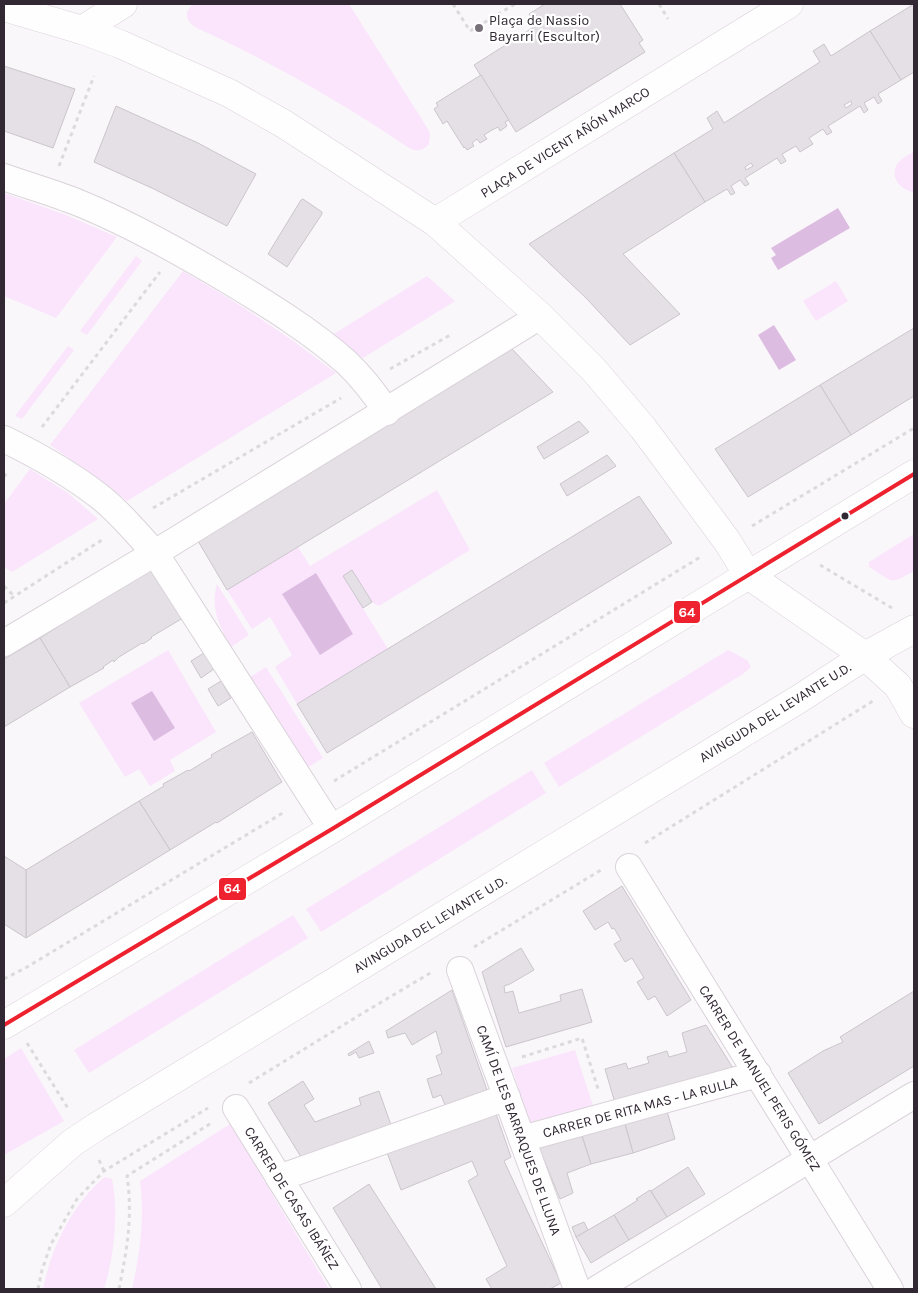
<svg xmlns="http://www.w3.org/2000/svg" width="918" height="1293" viewBox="0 0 918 1293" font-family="Karla,sans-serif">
<rect width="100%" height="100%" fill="#faf7fa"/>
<g fill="#fae5fc">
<path d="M193,4h156l79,125 2,5 -1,10c-6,7 -12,8 -20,4 -68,-46 -138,-86 -212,-120 -11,-6 -14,-15 -4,-24z"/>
<path d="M914,152v40c-13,-1 -26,-16 -16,-29 3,-4 11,-9 16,-11z"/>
<path d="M4,193l62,22 51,22 -61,81 -52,-22z"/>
<path d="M136,256l6,5 -55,74 -7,-4z"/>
<path d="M183,271c54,31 103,63 153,102l-209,128 -19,-15 -58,-41z"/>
<path d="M427,276l28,25 -92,57 -31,-23z"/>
<path d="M836,281l12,20 -32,20 -13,-20z"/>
<path d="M68,346l6,4 -52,69 -7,-3z"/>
<path d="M30,469l38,24 30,26 -86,53 -8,-5v-63z"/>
<path d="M437,490l33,60 -91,56 -7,-4 -20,-32 -9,6 45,73 -91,55 -22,-37 17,-12 -22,-38 -18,12 -25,-39 71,-43 12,19z"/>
<path d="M914,534v37c-25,15 -22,10 -45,-4v-5z"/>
<path d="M217,584l32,51 -18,12c-12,-21 -21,-40 -14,-63z"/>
<path d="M168,650l48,82 -46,28 5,11 -25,15 -11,-17 -14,8 -46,-74z"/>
<path d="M728,650l19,10 4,7 -8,7 -184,113 -15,-24z"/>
<path d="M266,667l57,91 -16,10 -57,-91z"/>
<path d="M532,770l14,23 -225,139 -15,-23z"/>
<path d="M293,915l15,23 -219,135 -15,-23z"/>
<path d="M21,1048l43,73 -60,34v-96z"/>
<path d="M575,1050l19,59 -63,18 -19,-59z"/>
<path d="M230,1124l99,165h-197c8,-36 13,-71 8,-108z"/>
<path d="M105,1177l7,2c7,33 2,78 -8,110h-61c8,-41 29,-85 62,-112z"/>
</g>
<g fill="#ddbce2">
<path d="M838,208l12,20 -72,42 -7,-12 5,-3 -5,-7z"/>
<path d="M774,325l22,35 -17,10 -21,-35z"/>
<path d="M316,573l37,61 -33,21 -38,-61z"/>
<path d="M152,691l23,37 -21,13 -23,-38z"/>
</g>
<g fill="#e5dfe6" stroke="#cbc5cc" fill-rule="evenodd">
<path d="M545,4h75l23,36 -4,3 6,9 -129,80 -42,-67 63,-40 -8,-11z"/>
<path d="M914,4v68l-13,8 -31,-49z"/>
<path d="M870,31l31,49 -23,14 4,7 -4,3 -4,-7 -10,6 4,7 -4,3 -4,-7 -32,20 4,6 -5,3 -4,-6 -14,9 4,6 -13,8 -4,-6 -14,8 4,7 -5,3 -4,-6 -32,20 4,6 -4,2 -5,-6 -9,6 4,7 -4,2 -4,-6 -22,13 -31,-49 39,-24 -6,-11 10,-7 7,12 96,-61 -7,-11 11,-7 7,12zM851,101l1,3 -6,4 -2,-3zM751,163l2,3 -7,4 -1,-3z"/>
<path d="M4,66l71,23 -22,59 -49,-17z"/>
<path d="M481,75l28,45 -4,2 2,4 -7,5 -2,-4 -6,3 -8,5 3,4 -7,4 -3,-4 -5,4 2,3 -7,4 -2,-3 -1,1 -17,-27 -4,3 -9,-15 4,-3 -2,-3z"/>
<path d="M116,106l82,37 58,31 -29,52 -73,-37 -60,-27z"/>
<path d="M674,153l31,49 -82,52 57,60 -50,31 -44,-47 -57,-54z"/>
<path d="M303,199l19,13v2l-35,53 -19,-13 33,-54z"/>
<path d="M914,328v68l-63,39 -31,-50z"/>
<path d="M512,349l41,43 -326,198 -29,-49z"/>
<path d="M820,385l31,50 -103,62 -33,-48z"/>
<path d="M579,421l10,11 -45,27 -7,-12z"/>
<path d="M607,455l9,11 -49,30 -7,-12z"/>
<path d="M639,496l33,47 -345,210 -30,-49z"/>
<path d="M153,569l30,49 -32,19 1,1 -9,6 -1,-1 -23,14 -5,5 -1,-2 -10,7 1,1 -34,19 -30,-49 46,-29 -1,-1z"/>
<path d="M352,570l20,32 -9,6 -20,-32z"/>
<path d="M40,638l30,49 -66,40v-68z"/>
<path d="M204,653l10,16 -13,9 -10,-17z"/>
<path d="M221,681l10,17 -13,8 -10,-17z"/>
<path d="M252,732l30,50 -65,41 -1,-1 -46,28 -31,-49 25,-15 -1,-2 25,-14 1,1 23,-14 -1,-2z"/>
<path d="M139,801l31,49 -144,88v-68z"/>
<path d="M4,856l22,14v68l-22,-14z"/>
<path d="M622,886l69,114 -24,16 -12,-20 -7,4 -11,-18 7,-4 -12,-20 -7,4 -11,-18 7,-4 -7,-12 -2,1 -4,-7 -13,8 -12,-19z"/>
<path d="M521,948l13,22 -24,14 -6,2 1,7 8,-2 6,22 42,-12 -1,-6 22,-6 10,33 -86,25 -24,-75z"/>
<path d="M452,990l35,100 -42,15 -4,-10 -8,3 -6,-19 15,-5 -6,-18 6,-3 -6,-22 -24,14 -7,-12 -17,5 -2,-7z"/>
<path d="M914,991v75l-95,58 -31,-51 35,-22 20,-9 -3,-5z"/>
<path d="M706,1025l27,43 -118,35 -10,-34 21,-6 2,6 21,-6 -2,-6 20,-6 2,6 18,-5 -5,-19z"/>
<path d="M369,1041l5,12 -15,5 -3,-6 -7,4 -1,-2z"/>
<path d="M303,1081l11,18 -10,6 11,17 46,-17 -2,-7 20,-7 12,34 -90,32 -33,-54z"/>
<path d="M495,1111l16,46 -7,4 57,122 -11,6h-58l-6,-10 21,-13 -39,-85 10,-6 -6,-14 -71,29 -15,-40z"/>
<path d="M667,1111l8,28 -42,14 -8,-29z"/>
<path d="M625,1124l8,29 -42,11 -9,-28z"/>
<path d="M582,1136l9,28 -24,9 6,20 -13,6 -21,-51z"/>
<path d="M688,1167l17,27 -38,23 -16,-26z"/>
<path d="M369,1184l67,105h-54l-49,-81z"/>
<path d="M650,1190l17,27 -38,23 -15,-25 24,-15 -2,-1z"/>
<path d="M614,1215l15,25 -38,23 -15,-26z"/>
<path d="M584,1222l4,8 -12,7 -4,-10z"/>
</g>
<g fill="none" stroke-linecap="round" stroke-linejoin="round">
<g stroke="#dad3da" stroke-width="28">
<g id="pedestrian">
<path d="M4,177c25,9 50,16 75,26 54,22 105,51 155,81 38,23 78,48 112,78 15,14 29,32 41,50"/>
<path d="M4,439c33,16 65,34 95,57 21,16 38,38 56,57l177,276"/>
<path d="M4,643l151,-90 385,-237"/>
<path d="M629,867l261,422"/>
<path d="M460,970l117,319"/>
<path d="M236,1108l112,181"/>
<path d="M522,1139l236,-65"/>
<path d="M279,1178l228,-81"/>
<path d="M597,1289l317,-194"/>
</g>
</g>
<g stroke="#dad3da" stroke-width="29">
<g id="minor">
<path d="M4,7l78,23 38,14 109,49 55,31 151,98 105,94 54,54 49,58 47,63 37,50 21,34 117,81 33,30 16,28"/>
<path d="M82,30l41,-26"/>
<path d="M435,222l354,-218"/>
</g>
</g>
<g stroke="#dad3da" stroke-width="29">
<g id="tertiary">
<path d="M4,1025l328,-196 582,-355"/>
<path d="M4,1203l68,-60 24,-16 703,-428 66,-43 49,-27"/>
</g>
</g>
<g stroke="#dcdbdc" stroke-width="3" stroke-dasharray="4 4" stroke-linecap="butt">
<path d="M453,4l17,27 45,-27"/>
<path d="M659,4l9,15"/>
<path d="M59,166l35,-90"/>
<path d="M390,369l62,-35"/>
<path d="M42,427l118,-155"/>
<path d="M4,477l4,-6"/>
<path d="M153,508l188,-110"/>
<path d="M752,526l162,-98"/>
<path d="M820,565l72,43"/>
<path d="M4,586l10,10"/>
<path d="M4,603l101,-65"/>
<path d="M334,781l368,-225"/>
<path d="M645,843l228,-142"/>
<path d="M474,947l127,-77"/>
<path d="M4,979l23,-12 259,-156"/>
<path d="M27,1043l42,67"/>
<path d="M522,1057l60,-19 16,51"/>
<path d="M249,1083l114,-70 69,-41"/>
<path d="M99,1160l5,11"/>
<path d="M38,1289l4,-19 9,-26 26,-45 27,-28 104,-63"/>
<path d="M119,1289c8,-40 14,-72 8,-113l86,-54"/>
</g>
<use href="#pedestrian" stroke="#fefefe" stroke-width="26"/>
<use href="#minor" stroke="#fefefe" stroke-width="28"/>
<use href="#tertiary" stroke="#fefefe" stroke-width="28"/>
<g stroke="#fff" stroke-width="8">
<path id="bus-1" d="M4,1025l328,-196 582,-355"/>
</g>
<use href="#bus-1" stroke="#ed222e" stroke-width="4"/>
</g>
<circle fill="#777079" stroke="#fff" stroke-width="2" cx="479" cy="28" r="5"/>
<circle fill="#312833" stroke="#fff" stroke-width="2" cx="845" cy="516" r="4.5"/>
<g text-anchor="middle" stroke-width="4.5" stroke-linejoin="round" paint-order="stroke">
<g font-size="14" fill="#312833" stroke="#fff" text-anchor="start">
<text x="489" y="25">Plaça de Nassio<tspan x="489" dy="16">Bayarri (Escultor)</tspan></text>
</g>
<g font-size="14" fill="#312833" stroke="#fff">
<text transform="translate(565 142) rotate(-32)" y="5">PLAÇA DE VICENT AÑÓN MARCO</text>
<text transform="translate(775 712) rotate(-32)" y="5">AVINGUDA DEL LEVANTE U.D.</text>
<text transform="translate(430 924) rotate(-31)" y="5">AVINGUDA DEL LEVANTE U.D.</text>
<text transform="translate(760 1078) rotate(58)" y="5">CARRER DE MANUEL PERIS GÓMEZ</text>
<text transform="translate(640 1107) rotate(-15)" y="5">CARRER DE RITA MAS - LA RULLA</text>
<text transform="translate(519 1130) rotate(70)" y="5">CAMÍ DE LES BARRAQUES DE LLUNA</text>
<text transform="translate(292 1198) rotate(58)" y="5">CARRER DE CASAS IBÁÑEZ</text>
</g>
</g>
<g stroke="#fff" stroke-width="2">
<rect x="673" y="600" width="28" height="24" rx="5" fill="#ed222e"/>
<rect x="218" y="877" width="29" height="24" rx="5" fill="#ed222e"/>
</g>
<g font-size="14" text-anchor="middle" font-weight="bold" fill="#fff">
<text x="687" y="617">64</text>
<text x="232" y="893">64</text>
</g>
<rect width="918" height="1293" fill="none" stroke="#312833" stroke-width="10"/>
</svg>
